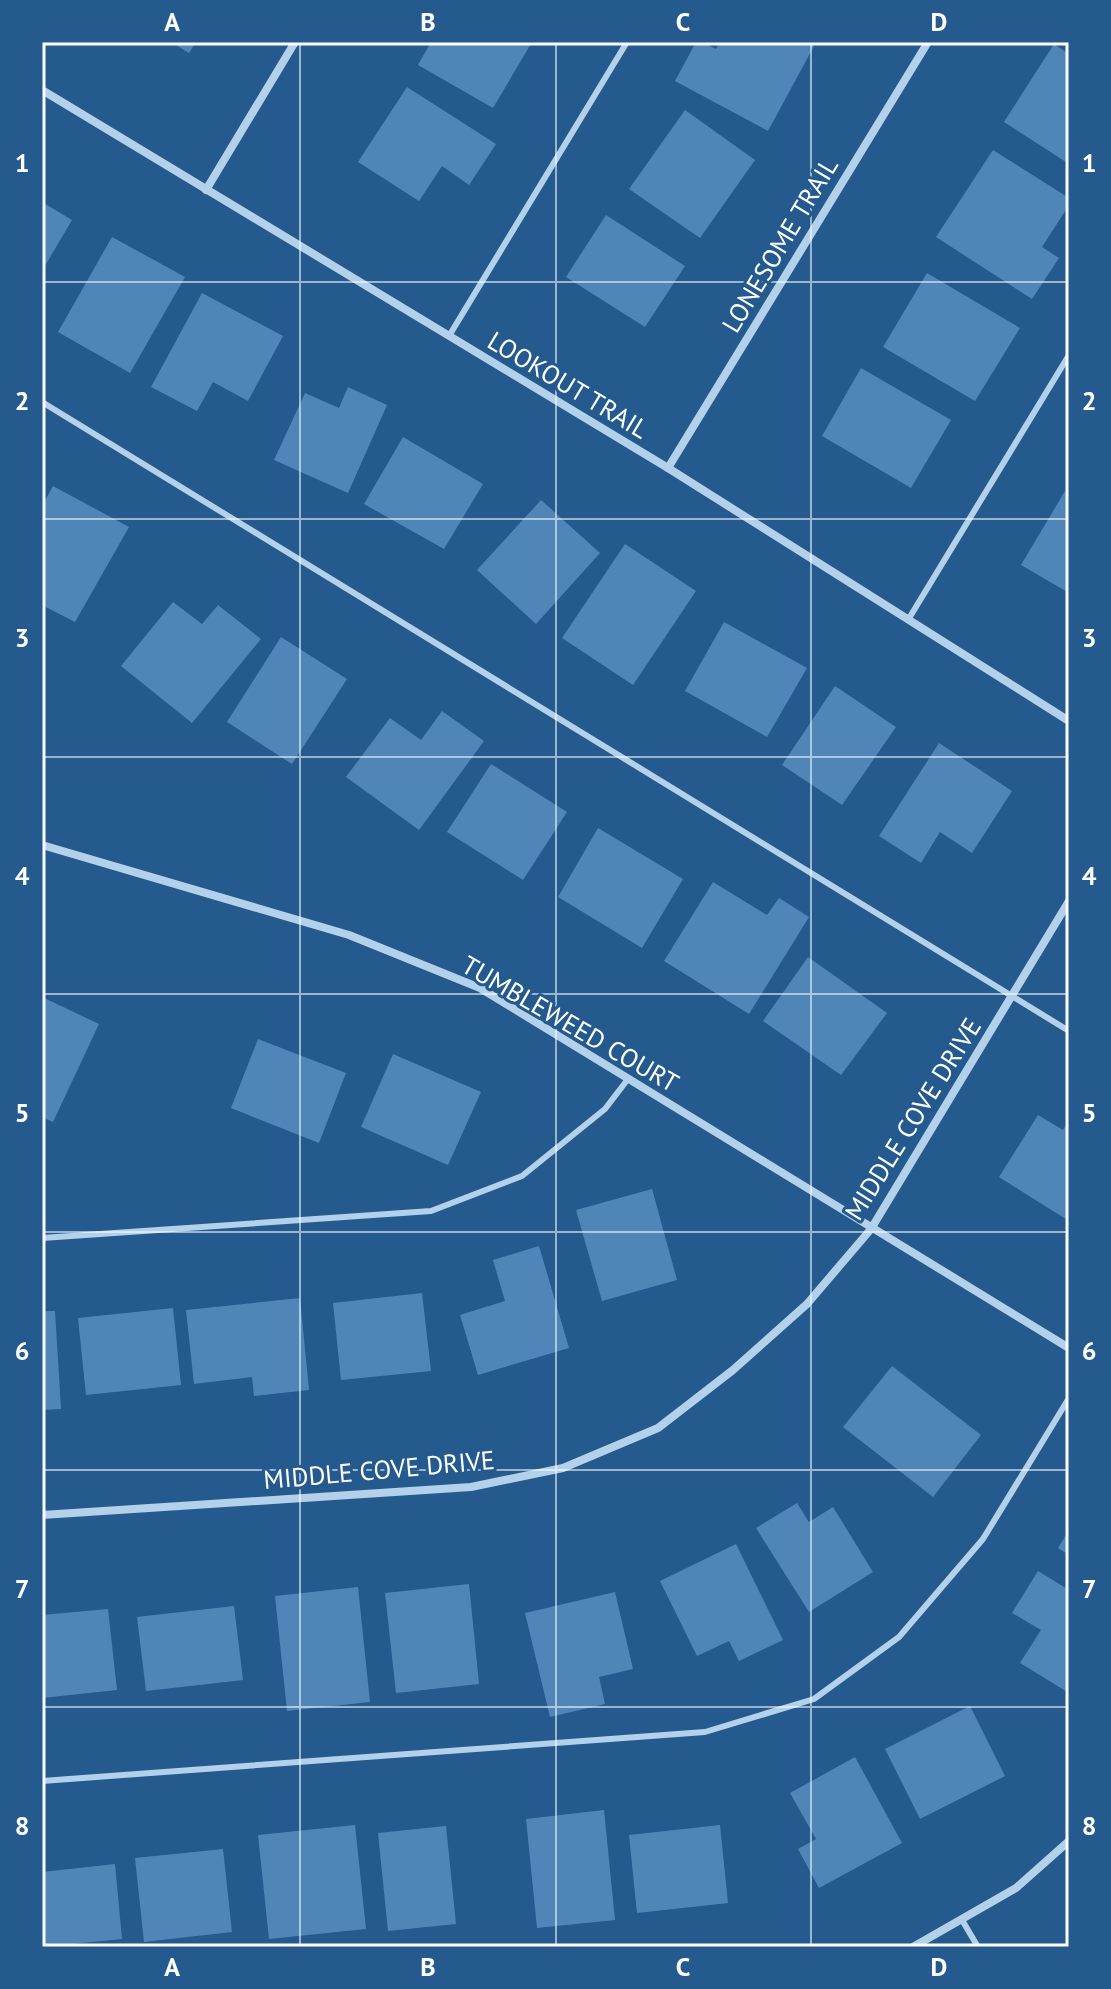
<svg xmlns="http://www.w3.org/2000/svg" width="1111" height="1989" viewBox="0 0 1111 1989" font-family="'PT Sans',sans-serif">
<rect width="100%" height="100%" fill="#245a8e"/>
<g fill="#5086b7">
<path d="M171,42h25l-7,11z"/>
<path d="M431,42h101l-39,66 -75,-43z"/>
<path d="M696,42h6l14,7 4,-7h86l8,4 -46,85 -93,-50z"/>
<path d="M1054,44l15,10v110l-65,-42z"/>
<path d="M407,87l89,57 -27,41 -27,-19 -23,35 -61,-39z"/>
<path d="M685,110l70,50 -55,78 -71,-49z"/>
<path d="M993,150l76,48v7l-27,42 17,11 -27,41 -96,-62z"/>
<path d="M42,202l30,18 -30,51z"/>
<path d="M606,215l79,51 -40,61 -79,-50z"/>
<path d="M112,237l73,40 -55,96 -72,-41z"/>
<path d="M927,273l93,55 -45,73 -92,-54z"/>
<path d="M202,293l81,43 -35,65 -35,-19 -16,29 -46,-24z"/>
<path d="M861,368l90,52 -40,68 -89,-52z"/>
<path d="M348,387l39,18 -39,88 -74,-33 31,-67 34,15z"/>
<path d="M403,437l80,47 -39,65 -80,-45z"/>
<path d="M53,486l76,41 -54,95 -33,-17v-99z"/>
<path d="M1065,491l4,3v99l-48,-28z"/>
<path d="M541,500l59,53 -64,71 -59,-54z"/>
<path d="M625,544l71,47 -63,94 -71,-47z"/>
<path d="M173,602l29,22 16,-19 43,34 -69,84 -71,-57z"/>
<path d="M724,622l83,46 -40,69 -82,-46z"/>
<path d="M281,637l66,42 -55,85 -65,-42z"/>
<path d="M835,686l61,41 -54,78 -60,-40z"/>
<path d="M442,711l42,30 -65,89 -73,-53 44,-59 31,22z"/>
<path d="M939,743l73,48 -40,62 -32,-21 -19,31 -42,-27z"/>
<path d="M491,764l76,48 -44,68 -76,-48z"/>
<path d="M598,828l85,51 -41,69 -84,-51z"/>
<path d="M713,882l54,33 12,-17 30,19 -60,97 -85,-53z"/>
<path d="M808,957l79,56 -46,62 -78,-54z"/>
<path d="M42,997l57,27 -46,98 -11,-5z"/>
<path d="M258,1039l88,34 -27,70 -88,-35z"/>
<path d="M393,1054l88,38 -33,73 -87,-38z"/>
<path d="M1038,1115l25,15 6,-11v102l-70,-44z"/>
<path d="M652,1189l25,91 -75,21 -26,-91z"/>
<path d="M539,1246l30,102 -91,27 -18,-60 45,-14 -12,-41z"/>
<path d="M422,1293l9,78 -90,9 -8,-77z"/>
<path d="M300,1298l9,92 -55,6 -2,-19 -58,7 -8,-74z"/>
<path d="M173,1308l8,77 -95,10 -8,-77z"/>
<path d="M42,1311h13l6,98 -19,1z"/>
<path d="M892,1366l89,69 -48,62 -90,-70z"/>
<path d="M797,1503l12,19 24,-15 40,65 -64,40 -53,-84z"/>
<path d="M1069,1530v25l-11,-7z"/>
<path d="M736,1544l47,96 -44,21 -10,-20 -32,15 -37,-75z"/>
<path d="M1038,1571l31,19v103l-49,-30 21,-33 -29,-17z"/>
<path d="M469,1584l10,100 -83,9 -11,-100z"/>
<path d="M358,1587l12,115 -83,9 -12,-115z"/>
<path d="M615,1592l18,77 -34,8 6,27 -55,13 -25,-104z"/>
<path d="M234,1606l9,74 -97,11 -9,-74z"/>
<path d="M108,1609l9,81 -75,8v-83z"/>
<path d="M970,1706l35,70 -85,43 -35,-70z"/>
<path d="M855,1757l47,86 -83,45 -21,-39 18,-10 -26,-46z"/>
<path d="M604,1810l11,110 -78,8 -11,-109z"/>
<path d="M355,1825l11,104 -97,10 -11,-104z"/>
<path d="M720,1825l8,78 -91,10 -8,-78z"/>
<path d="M446,1826l10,98 -68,7 -10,-98z"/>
<path d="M223,1849l9,83 -88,10 -9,-84z"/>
<path d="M115,1864l7,75 -80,8v-75z"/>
</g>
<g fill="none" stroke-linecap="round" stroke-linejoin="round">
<g stroke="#b3d1eb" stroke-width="6">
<path d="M449,336l178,-294"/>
<path d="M42,402l1027,629"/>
<path d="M908,620l161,-265"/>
<path d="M42,1238l389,-27 91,-35 83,-67 23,-30"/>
<path d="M42,1781l663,-49 109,-33 85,-62 84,-98 86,-141"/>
<path d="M962,1920l16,27"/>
</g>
<g stroke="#b3d1eb" stroke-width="8">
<path d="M42,90l626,378 401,253"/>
<path d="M206,190l89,-148"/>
<path d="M668,468l260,-426"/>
<path d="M42,845l307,90 131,53 589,360"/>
<path d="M42,1515l429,-28 92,-19 95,-40 75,-58 74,-66 64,-75 198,-328"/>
<path d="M913,1947l103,-59 53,-47"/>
</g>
</g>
<path fill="none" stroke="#fff" stroke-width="2" stroke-opacity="0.55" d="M300,42v1905M556,42v1905M811,42v1905M42,282h1027M42,519h1027M42,757h1027M42,994h1027M42,1232h1027M42,1470h1027M42,1707h1027"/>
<g text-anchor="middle" stroke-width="6" stroke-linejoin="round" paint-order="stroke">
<g font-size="26" fill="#fff" stroke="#245a8e">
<text transform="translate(780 245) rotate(-59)" y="9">LONESOME TRAIL</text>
<text transform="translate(568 385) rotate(31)" y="9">LOOKOUT TRAIL</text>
<text transform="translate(570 1024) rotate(30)" y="9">TUMBLEWEED COURT</text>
<text transform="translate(913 1119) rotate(-58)" y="9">MIDDLE COVE DRIVE</text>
<text transform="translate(379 1470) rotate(-5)" y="9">MIDDLE COVE DRIVE</text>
</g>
</g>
<rect width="1111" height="1989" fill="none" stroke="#245a8e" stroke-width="88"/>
<rect x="44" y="44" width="1023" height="1901" fill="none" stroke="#fff" stroke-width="3"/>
<g font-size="26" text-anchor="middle" font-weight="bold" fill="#fff">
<text x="172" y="31">A</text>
<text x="428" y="31">B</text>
<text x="683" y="31">C</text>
<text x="939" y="31">D</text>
<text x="22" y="172">1</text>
<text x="1089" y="172">1</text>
<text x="22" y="410">2</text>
<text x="1089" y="410">2</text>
<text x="22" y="647">3</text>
<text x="1089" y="647">3</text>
<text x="22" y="885">4</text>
<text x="1089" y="885">4</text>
<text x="22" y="1122">5</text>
<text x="1089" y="1122">5</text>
<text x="22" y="1360">6</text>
<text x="1089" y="1360">6</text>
<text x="22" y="1598">7</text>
<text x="1089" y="1598">7</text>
<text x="22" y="1835">8</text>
<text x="1089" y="1835">8</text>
<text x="172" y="1976">A</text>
<text x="428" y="1976">B</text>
<text x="683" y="1976">C</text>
<text x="939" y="1976">D</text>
</g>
</svg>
